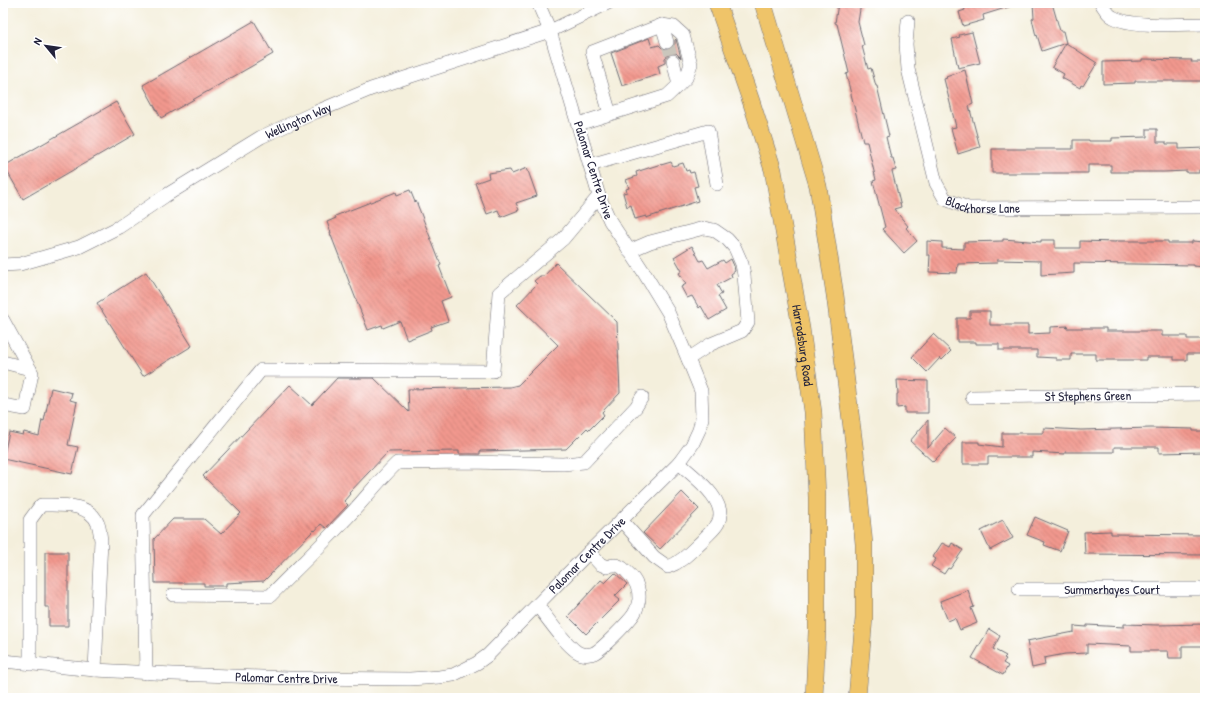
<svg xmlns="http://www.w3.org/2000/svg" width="1208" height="701" viewBox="0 0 1208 701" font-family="'Patrick Hand',sans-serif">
<defs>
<pattern id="building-back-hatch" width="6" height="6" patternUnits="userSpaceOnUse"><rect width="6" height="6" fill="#f2988e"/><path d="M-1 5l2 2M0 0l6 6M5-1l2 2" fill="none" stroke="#c47c75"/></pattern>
</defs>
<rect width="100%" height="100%" fill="#fff"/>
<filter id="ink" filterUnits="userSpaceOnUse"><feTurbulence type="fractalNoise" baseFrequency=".025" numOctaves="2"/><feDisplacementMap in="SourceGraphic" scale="8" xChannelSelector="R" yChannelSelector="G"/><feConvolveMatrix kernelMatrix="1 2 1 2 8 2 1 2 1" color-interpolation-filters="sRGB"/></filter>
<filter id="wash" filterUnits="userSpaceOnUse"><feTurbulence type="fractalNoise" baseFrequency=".012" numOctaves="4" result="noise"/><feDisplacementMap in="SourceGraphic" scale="16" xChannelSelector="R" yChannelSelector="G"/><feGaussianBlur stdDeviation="0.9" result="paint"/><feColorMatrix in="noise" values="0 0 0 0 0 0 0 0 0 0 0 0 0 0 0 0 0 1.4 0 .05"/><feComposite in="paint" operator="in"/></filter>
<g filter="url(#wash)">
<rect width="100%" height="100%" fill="#f4efdc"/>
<g id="blocks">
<g fill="url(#building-back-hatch)">
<path d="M838,3h23l-3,19 6,23 -2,1 6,23 3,-1 5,18h1l12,50 -3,1 5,21h2l3,12 -4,1 9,36 -7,2 14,17 -2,2 11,13 -13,12 -22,-24 3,-2 -12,-46 3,-1 -9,-38h-4l-17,-68 3,-1 -12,-49 -2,-1z"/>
<path d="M963,3h49v3l-29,9 1,5 -21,6 -4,-14 6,-2z"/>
<path d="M1033,3h19l8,28h3l3,12 -24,8 -5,-16 -1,1 -4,-17 2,-1z"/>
<path d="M254,21l19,33 -112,64 -18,-33z"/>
<path d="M972,32l8,31 -22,5 -6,-29 8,-2 -1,-2z"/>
<path d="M649,38l3,9 7,-2 3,3 4,2 6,-2 3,-4v-4l1,-1 5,19 -5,-5h-5l-6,5v5l-7,3 2,8 -38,12 -11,-33z"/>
<path d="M1066,43l31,20 -14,23 -2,-1 -1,3 -18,-10 2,-4 -12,-7z"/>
<path d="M1142,59l50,1 -1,2h14v19h-70v2l-32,1v-22l39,-1z"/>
<path d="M965,70l8,34 -4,2 11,41 -22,7 -7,-26 5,-1 -12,-48 3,-1 -1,-1z"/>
<path d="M116,102l19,32 -112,65 -19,-33z"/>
<path d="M1147,129h10v13h9v2h13v5l26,-1v22h-6v3h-12v-2l-23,1h-53v-7h-23v8h-96v-24h81v-9h16v1h23v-3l35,-1z"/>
<path d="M671,162l2,4 10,-3 3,8 3,-1 1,3 4,-1 4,14 -4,1 4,14 -52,17v-2l-11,3 -4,-14 -4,2 -4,-14 4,-1 -1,-3 3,-1 -3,-8 11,-4 -1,-4 25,-8v1z"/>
<path d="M527,168l10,28 -21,7 3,7 -18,7 -3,-7 -11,4 -12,-31 14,-5 -1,-5 22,-3 2,4z"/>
<path d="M410,190l5,12 1,-1 25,64 -2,1 12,31 -10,4 7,20 -17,6 1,3 -25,10 -7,-19 -17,7 -1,-3 -14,5 -38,-97h1l-4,-11 9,-4 -1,-2 61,-24 1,3z"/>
<path d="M1003,239l38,3v-2h14v8h25v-7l36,1v-1h52v2h24v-2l13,1v25l-12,-1v-1l-119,-2v10l-33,2v-14l-44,-1v3l-39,1 -1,9 -28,-1 1,-17h-3v-14l15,1v6l22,1v-7l39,-1z"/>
<path d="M692,246l8,15 3,-1 5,8 15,-8 2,3 6,-4 3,7 1,5 -4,3 1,3 -15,8 5,9 -4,2 8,14 -17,10 -8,-14 -2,2 -7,-12 -5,2 -6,-11 5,-3 -7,-11 3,-2 -8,-14z"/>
<path d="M556,263l61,59 3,71 -18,19 2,3 -15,15 -2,-2 -21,21 -86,2v3h-21v-3l-71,1 -39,41 1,1 -6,7 4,4 -20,21 -2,2 -5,-4 -6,7 -1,-1 -50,51 -38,2v3h-22v-3h-49l-1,-44 19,-20h31l17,15 20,-21 -38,-37 87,-91 22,20 25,-27h37l35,34 -1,-23 102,-2 8,-2 40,-40 -41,-40 20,-21 -3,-3 6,-5h4z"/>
<path d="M146,272l46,74 -49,30 -46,-73z"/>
<path d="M970,311h20v14h38v9l22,-1v-6l18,-1 -2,2h40v3h56v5h25v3h18v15h-18v6h-13v-3h-28v3h-50v-6h-25v6h-15v-2l-19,-1v-7h-38v-6h-23v-2h-19v-24h13z"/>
<path d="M933,334l18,17 -9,9 -2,-2 -13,14 -15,-15z"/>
<path d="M897,380l31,1v32h-23v-6l-8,1v-14h1z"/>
<path d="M51,388l21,5 -2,7 7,2 -9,43 10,2 -6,27 -69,-15 6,-27 14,3 1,-3 15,4 3,-16 2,1z"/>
<path d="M928,420v28l17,-20 11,10 -23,24 -23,-21z"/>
<path d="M1044,428l37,2 70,-2 42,1v2h12v21l-46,1v-6h-45v5h-49v2l-33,-2v5h-44v7h-25v-22h16v2l23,3v-14h42z"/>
<path d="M682,492l17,17 -39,40 -17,-16z"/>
<path d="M1035,517l33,14 -8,20 -16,-6 1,-3 -18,-7z"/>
<path d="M1003,520l10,18 -23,12 -9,-19z"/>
<path d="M1111,531v3l94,1v20l-120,-1 -1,-22z"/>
<path d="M942,543l8,4 2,-4 11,7 -13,19 -2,-1 -4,6 -13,-8 5,-7 -3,-2z"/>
<path d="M45,552h23v74h-19v-19h-4z"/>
<path d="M615,573l12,11 -12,12 5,4 -34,34 -18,-18 33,-36 4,3z"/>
<path d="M968,590l6,17 -3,1 6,15 -17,7 -5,-12 -7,3 -8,-20z"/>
<path d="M1124,624l33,1 48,-1v22h-23v12h-13l-1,-7h-37v-5l-44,-2v9l-22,1 -21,4 1,7 -13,3 -5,-27 47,-9v-6l13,1v-2l37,2z"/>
<path d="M989,629l11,7 -7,13 13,7 -2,2 2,1 -3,4 5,3 -5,9 -31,-17z"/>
</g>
</g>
</g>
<g filter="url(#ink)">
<use href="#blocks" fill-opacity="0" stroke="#6c6a73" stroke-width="1"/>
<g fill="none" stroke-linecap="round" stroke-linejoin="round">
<path stroke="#cac6bc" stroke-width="13" stroke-dasharray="13 6" stroke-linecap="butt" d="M667,42l6,19"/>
<g stroke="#6c6a73" stroke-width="14">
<g id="minor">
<path d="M1101,3c4,6 6,11 12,14 19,11 69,7 92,7"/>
<path id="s1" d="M908,21l-2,23 2,25 28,114 9,16 23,9 237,-1"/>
<path d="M662,25l5,17"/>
<path d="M673,61l6,24"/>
<path d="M578,124l89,-28 19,-18 5,-14 -8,-29 -9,-8 -12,-2 -70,27 18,62"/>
<path d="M590,165l118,-34 9,53"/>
<path d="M629,251l21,-9 54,-14 10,2 13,9 8,9 7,16 2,11 4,47 -6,9 -31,13 -23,15"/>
<path id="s2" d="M3,265l17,-1 59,-17 40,-20 46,-31 96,-59 55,-25 55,-23 179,-58 58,-28"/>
<path d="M3,320l29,53 -7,36 -22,-4"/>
<path d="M3,362l27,7"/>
<path id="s3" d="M972,397l233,-3"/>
<path d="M621,520l33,37 14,10c14,-5 23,-16 34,-26 5,-6 13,-12 16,-18 11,-22 -25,-47 -39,-60"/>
<path id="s4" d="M1019,589h186"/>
<path d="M173,595l97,1c24,-25 49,-48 73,-74 19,-19 34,-40 54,-59l72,-1 94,2 21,-2 52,-55 6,-10"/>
<path d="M537,605c9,11 33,47 45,49 3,1 10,0 12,-1 7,-3 38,-34 41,-41 2,-3 3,-9 4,-12 1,-12 -5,-22 -13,-29 -6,-6 -11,-8 -19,-4l-7,-3 -11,-12"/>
<path id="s5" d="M3,661l92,9 78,4 116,4 121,1 29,-2 14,-2 24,-12 11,-8 101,-103 90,-89 13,-18 7,-15 3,-12 -1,-27 -13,-32 -20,-47 -25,-41 -33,-50 -11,-25 -49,-165 -12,-28"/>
<path d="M30,664v-144l11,-15c18,0 49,-3 57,19 2,5 2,11 3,16l-6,130"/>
<path d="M146,673l-3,-158 118,-145 232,1 6,-78 64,-54 36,-43"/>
</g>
</g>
<g stroke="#6c6a73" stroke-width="18">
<g id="major">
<path id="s6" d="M717,3l34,98 22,69 28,158 12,84 4,85v135l-3,66"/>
<path d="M763,3l55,183 17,109 20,157 9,92v74l-7,80"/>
</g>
</g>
<use href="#minor" stroke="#fff" stroke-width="13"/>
<use href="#major" stroke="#efc469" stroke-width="17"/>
</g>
</g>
<g text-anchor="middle" stroke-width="4" stroke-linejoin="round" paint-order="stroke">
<g font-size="13" fill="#22223b" stroke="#fff">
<text dy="5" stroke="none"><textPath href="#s2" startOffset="332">Wellington Way</textPath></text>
<text transform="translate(594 170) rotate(72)" y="5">Palomar Centre Drive</text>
<text dy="5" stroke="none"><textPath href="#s1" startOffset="223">Blackhorse Lane</textPath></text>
<text dy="5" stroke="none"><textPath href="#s6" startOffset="354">Harrodsburg Road</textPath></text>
<text dy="5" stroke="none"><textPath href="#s3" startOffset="116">St Stephens Green</textPath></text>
<text dy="5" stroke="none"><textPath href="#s5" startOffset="632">Palomar Centre Drive</textPath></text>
<text dy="5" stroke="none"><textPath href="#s4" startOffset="93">Summerhayes Court</textPath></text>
<text dy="5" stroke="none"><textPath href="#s5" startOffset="284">Palomar Centre Drive</textPath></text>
</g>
</g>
<rect width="1208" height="701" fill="none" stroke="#fff" stroke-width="16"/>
<g transform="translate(46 46) rotate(299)" stroke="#ffffff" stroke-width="3" paint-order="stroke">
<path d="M0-3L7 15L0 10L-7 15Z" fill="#22223b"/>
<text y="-6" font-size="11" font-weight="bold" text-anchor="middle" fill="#22223b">N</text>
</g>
</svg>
